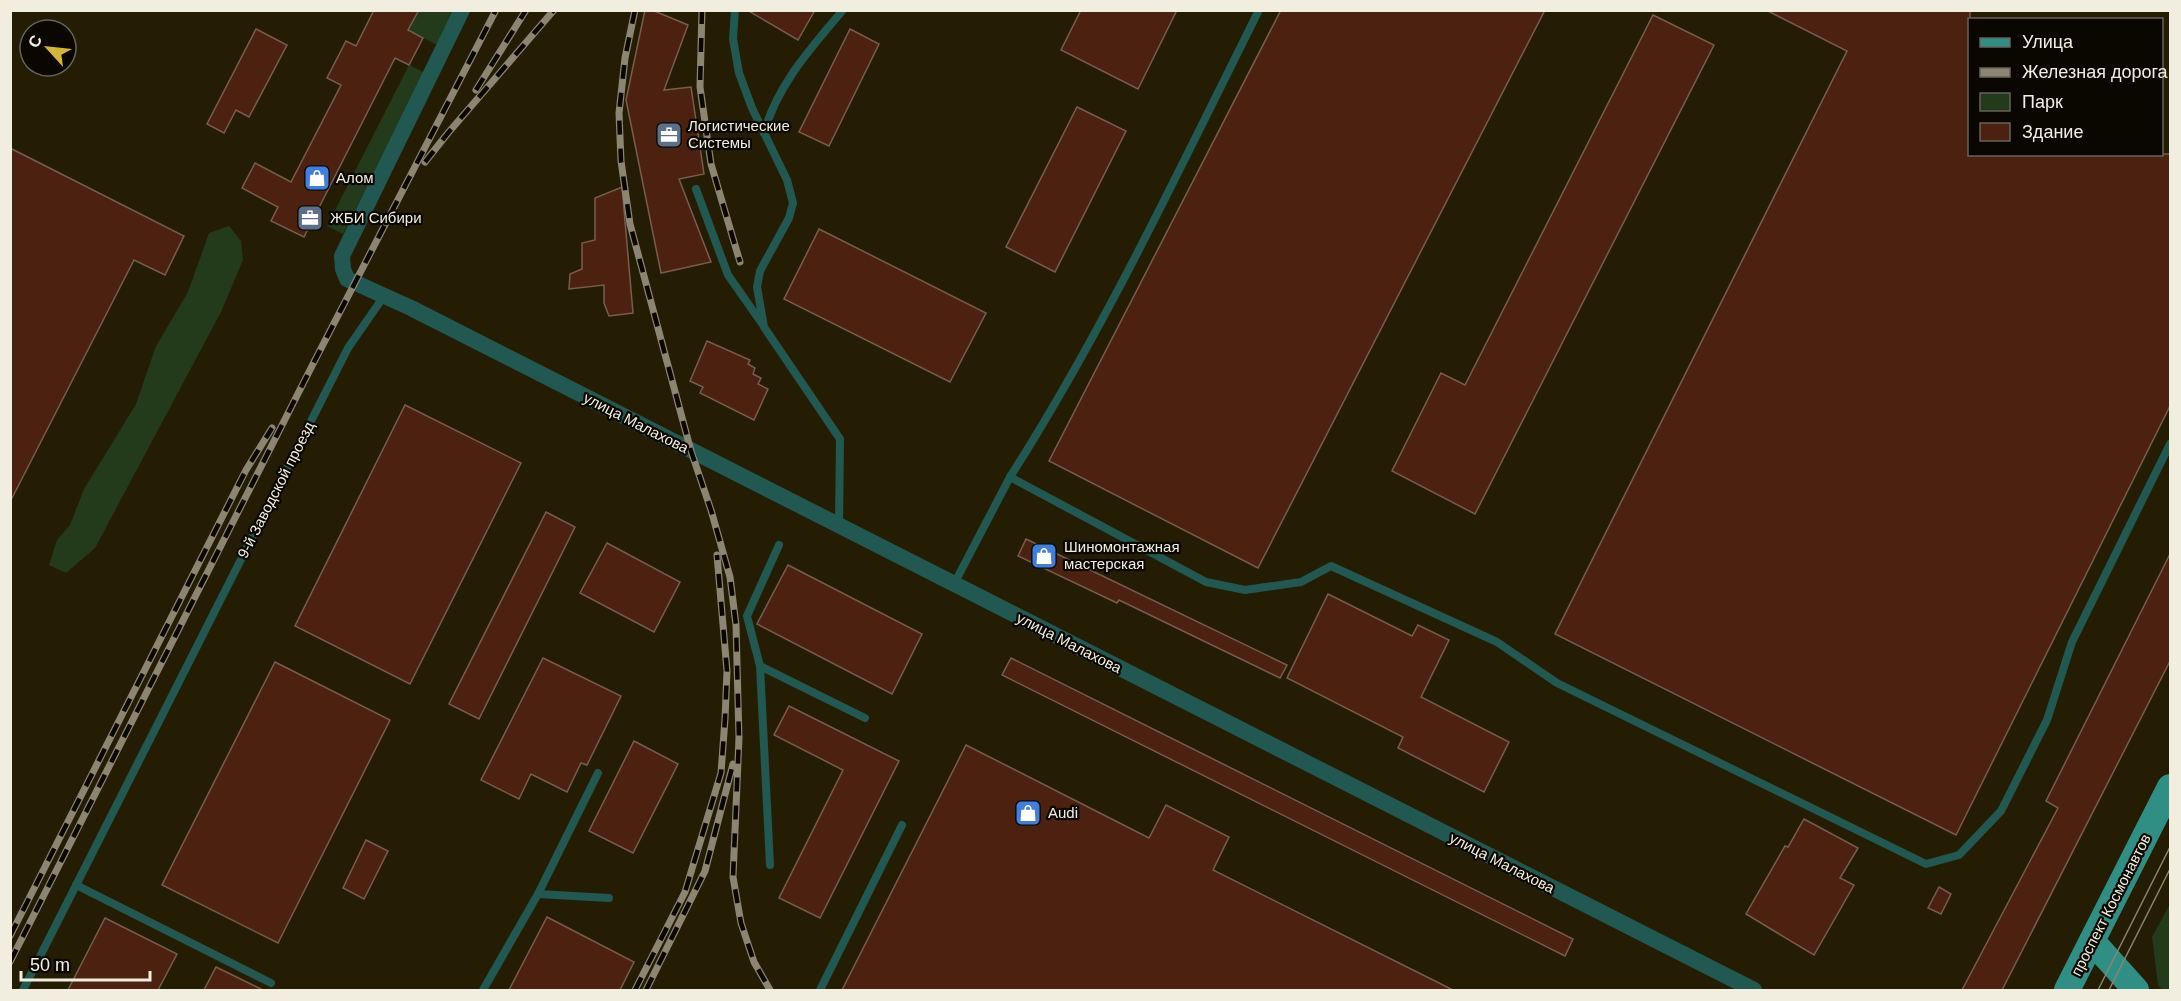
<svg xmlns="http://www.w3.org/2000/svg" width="2181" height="1001" viewBox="0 0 2181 1001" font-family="Helvetica,sans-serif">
<rect width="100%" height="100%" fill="#241d03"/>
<g fill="#233a1b">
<path d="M419,11h36l-18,34 -29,-15z"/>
<path d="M409,65l16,8 -82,161 -16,-8z"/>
<path d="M229,226l12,15 2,19 -22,52 -126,236 -29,25 -17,-8 8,-25 13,-15 14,-36 52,-85 20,-58 32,-54 21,-59z"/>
<path d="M2170,904v86h-8l-4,-5 -6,-48z"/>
</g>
<g fill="#4c210f" stroke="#795c51" stroke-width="1.5">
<path d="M374,10h45l-11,20 15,8 -14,27 -14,-7 -91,179 -33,-16 7,-14 -36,-19 13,-25 36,19 50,-97 -14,-7 19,-37 10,5z"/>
<path d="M645,10h7l36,15 -24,65 27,-3 13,87 -25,5 32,83 -50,11 -35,-173z"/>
<path d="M747,10h68l-17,30z"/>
<path d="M1081,10h96l-39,79 -77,-39z"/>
<path d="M1281,10h264l-287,558 -209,-107z"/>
<path d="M1766,10h204v144h200v252l-214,429 -401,-201 292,-583z"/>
<path d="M1653,15l61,30 -239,469 -83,-43 49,-98 24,12z"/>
<path d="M256,29l31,16 -38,72 -13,-7 -12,23 -17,-9z"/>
<path d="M850,29l29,15 -50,102 -30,-14z"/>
<path d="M1077,107l49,24 -71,141 -49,-25z"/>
<path d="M10,148l174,88 -19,39 -31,-15 -124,242z"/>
<path d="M622,187l11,126 -24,3 -5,-13v-18l-35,4 1,-15 12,-5v-26l13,-3v-42z"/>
<path d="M819,229l167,84 -36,69 -166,-83z"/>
<path d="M707,341l43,19 -2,4 7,4 -2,6 8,4 -3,6 10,5 -14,31 -54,-27 3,-6 -13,-6z"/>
<path d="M405,405l116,58 -111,221 -115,-58z"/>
<path d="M546,512l29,15 -96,192 -30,-15z"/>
<path d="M1026,539l261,126 -7,13 -161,-78 -2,3 -99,-47z"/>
<path d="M607,543l73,39 -26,50 -74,-39z"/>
<path d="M2170,554v107l-168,329h-40l96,-182 -12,-7z"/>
<path d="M788,565l134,69 -30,60 -135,-70z"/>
<path d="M1328,594l84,42 6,-11 31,15 -28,57 88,45 -25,50 -86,-44 5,-11 -116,-59z"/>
<path d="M543,658l78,38 -34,69 -6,-2 -14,29 -36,-18 -12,25 -38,-19z"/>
<path d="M1011,658l562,281 -8,17 -563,-281z"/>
<path d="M275,662l115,58 -112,223 -116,-58z"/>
<path d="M789,706l110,55 -79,157 -41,-20 64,-128 -69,-35z"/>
<path d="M634,741l44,23 -45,89 -44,-22z"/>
<path d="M966,745l183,93 17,-33 63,32 -16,33 240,120h-611z"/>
<path d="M1804,819l54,29 -18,30 14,7 -40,70 -68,-41 39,-68 3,1z"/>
<path d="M366,840l22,11 -24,48 -21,-11z"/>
<path d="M1939,887l12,7 -10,20 -13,-6z"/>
<path d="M547,917l87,45 -14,28h-111z"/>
<path d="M105,918l72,36 -19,36h-90z"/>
<path d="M216,967l47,23h-59z"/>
</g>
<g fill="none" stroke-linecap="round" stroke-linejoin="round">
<g stroke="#215851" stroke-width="8">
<path d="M735,10l-2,29 6,34 13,35 35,72 6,23 -4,15 -29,53 -3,16 7,40 76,112 -1,87"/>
<path d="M764,133c13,-48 47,-85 79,-123"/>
<path d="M696,189l32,86 35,50"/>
<path d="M1010,477c95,-149 170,-309 249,-467"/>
<path d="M779,545l-32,71 13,50 105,52"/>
<path d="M954,584l56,-107 196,105 39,8 56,-8 30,-16 166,76 60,41 369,181 33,-9 42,-44 46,-91 25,-78 98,-198"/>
<path d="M760,666l10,199"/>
<path d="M76,885l195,98"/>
<path d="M538,894l71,4"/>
<path d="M23,990l325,-642 36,-52"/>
<path d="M483,990l55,-96 60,-121"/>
<path d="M820,990l82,-165"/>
</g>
<path stroke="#215851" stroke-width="16" d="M462,10l-120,246 1,13 4,10 64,29 1343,682"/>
<g stroke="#2f8f84" stroke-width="26">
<path d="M2092,941l44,49"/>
<path d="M2067,990l103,-203"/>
</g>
<g stroke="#8b8571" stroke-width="1.5">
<path d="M2098,990l72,-143"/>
<path d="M2109,990l61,-121"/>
</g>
<g stroke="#8b8571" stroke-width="7">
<g id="rail">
<path d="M635,10l-10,48 -6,55 2,48 9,63 61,227 20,59 19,67 6,48 3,113 -6,139 8,46 13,39 16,28"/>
<path d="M702,10l-2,77 11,77 29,98"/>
<path d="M476,90l50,-80"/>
<path d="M425,162l23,-29 106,-123"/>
<path d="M10,936l236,-466 26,-42"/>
<path d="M10,962l305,-602 181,-350"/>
<path d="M635,990l50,-98 36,-119 4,-54 2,-48 -10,-116"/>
<path d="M646,990l59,-119 28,-107"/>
</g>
</g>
<use href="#rail" stroke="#0a0701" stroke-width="4.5" stroke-dasharray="14" stroke-linecap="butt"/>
</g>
<defs>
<g id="office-square" transform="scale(1.35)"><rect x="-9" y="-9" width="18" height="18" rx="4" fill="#5c6f8a" stroke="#0a0701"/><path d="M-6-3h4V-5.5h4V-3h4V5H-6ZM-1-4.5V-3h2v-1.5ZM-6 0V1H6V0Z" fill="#fff"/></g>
<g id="shop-square" transform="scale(1.35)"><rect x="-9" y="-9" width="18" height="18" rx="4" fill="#3f7fe0" stroke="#0a0701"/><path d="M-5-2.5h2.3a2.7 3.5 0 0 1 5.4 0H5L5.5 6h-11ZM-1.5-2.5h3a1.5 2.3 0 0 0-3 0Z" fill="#fff"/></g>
</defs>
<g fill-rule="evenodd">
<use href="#office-square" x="669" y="135"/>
<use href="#shop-square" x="317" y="178"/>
<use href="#office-square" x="310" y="218"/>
<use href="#shop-square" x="1044" y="556"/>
<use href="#shop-square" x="1028" y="813"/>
</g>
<g text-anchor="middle" stroke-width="4.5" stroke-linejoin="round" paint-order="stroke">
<g font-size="15" fill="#f2eedf" stroke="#0a0701" text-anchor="start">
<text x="688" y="131">Логистические<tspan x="688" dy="17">Системы</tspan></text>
<text x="336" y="183">Алом</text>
<text x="330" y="223">ЖБИ Сибири</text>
<text x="1064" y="552">Шиномонтажная<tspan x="1064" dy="17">мастерская</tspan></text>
<text x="1048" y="818">Audi</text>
</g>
<g font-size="15" fill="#f2eedf" stroke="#0a0701">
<text transform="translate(636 423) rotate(27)" y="5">улица Малахова</text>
<text transform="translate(276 490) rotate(-63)" y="5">9-й Заводской проезд</text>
<text transform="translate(1069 643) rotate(27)" y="5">улица Малахова</text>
<text transform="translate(1502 863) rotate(27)" y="5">улица Малахова</text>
<text transform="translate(2111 905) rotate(-63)" y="5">проспект Космонавтов</text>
</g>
</g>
<rect width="2181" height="1001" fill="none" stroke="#f2eedf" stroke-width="24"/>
<rect x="1968" y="18" width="195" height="138" fill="#0a0701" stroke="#67635a" stroke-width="1.5"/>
<rect x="1980" y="38" width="30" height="9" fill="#2f8f84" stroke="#67635a" stroke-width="1.5"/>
<text x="2022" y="48" font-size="18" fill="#f2eedf">Улица</text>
<rect x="1980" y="68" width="30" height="9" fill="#8b8571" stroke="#67635a" stroke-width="1.5"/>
<text x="2022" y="78" font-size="18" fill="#f2eedf">Железная дорога</text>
<rect x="1980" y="93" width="30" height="18" fill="#233a1b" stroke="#67635a" stroke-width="1.5"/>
<text x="2022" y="108" font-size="18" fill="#f2eedf">Парк</text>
<rect x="1980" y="123" width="30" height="18" fill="#4c210f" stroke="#67635a" stroke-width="1.5"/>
<text x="2022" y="138" font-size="18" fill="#f2eedf">Здание</text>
<g transform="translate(48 48) rotate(297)"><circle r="28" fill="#0a0701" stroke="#67635a" stroke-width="1.5"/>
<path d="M0-4.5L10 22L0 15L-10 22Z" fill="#d5b534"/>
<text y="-9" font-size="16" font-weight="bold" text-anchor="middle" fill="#f2eedf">С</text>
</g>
<path d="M21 971v9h129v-9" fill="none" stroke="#f2eedf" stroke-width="3"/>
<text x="30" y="971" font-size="18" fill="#f2eedf" stroke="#0a0701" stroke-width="4.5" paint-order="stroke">50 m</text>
</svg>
